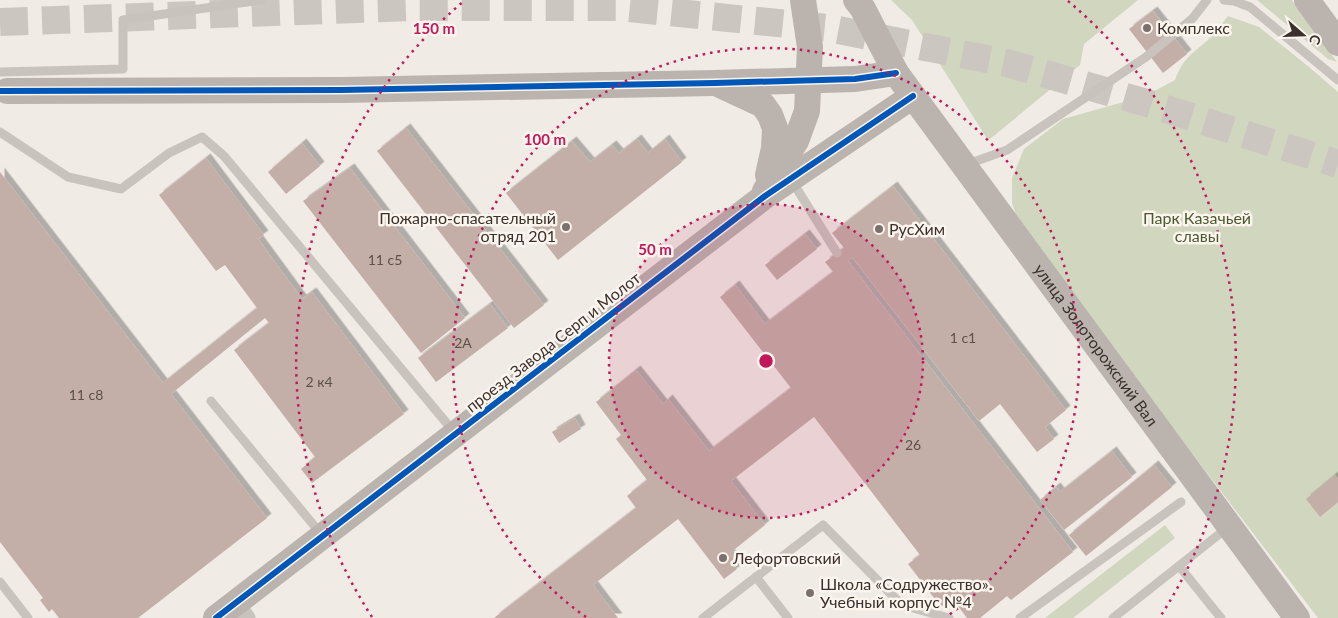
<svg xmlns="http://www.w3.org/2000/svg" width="1338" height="618" viewBox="0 0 1338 618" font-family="Lato,sans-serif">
<defs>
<filter id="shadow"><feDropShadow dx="4.5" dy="-4.5" stdDeviation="0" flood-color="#0004"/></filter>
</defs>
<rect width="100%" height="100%" fill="#f0ebe5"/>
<g fill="#d1d6bf">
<path d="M891,0h247l-54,44 -4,21 -90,74 -4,-2 -74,-117z"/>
<path d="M1257,0h35l45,62 -9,-3z"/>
<path d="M1228,16l31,11 50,40 29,25v526h-20l-297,-388 -9,-27v-25l12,-29 39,-30 82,-23 30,-16c9,-24 18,-26 35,-42 7,-6 12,-15 18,-22z"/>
<path d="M1165,525l10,13 -102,80h-28z"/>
</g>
<g fill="#c3afa7" filter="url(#shadow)">
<path d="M1153,11l34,43 -24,19 -34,-44z"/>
<path d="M406,128l138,177 -30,23 -137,-177z"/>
<path d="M637,139l11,14 17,-14 17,23 -124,98 -52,-67 66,-52 18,21 22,-17 7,8z"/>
<path d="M302,143l18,23 -34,28 -18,-22z"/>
<path d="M206,158l58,77 -6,4 44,60 10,-7 92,122 -92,69 -11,-14 14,-12 -81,-107 35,-27 -4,-5 -94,76 96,124 -129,100h-79l-7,-9 -3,3 -9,-12 3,-2 -43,-56v-370l163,211 94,-75 -32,-43 -9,6 -57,-76z"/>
<path d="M350,168l115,150 -44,35 -118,-152z"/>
<path d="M893,186l173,224 -21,17 9,12 -17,13 -37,-48 -21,17 -127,-164 -4,4 225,291 -62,48 -4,-4 -27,22h-13l-15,-20 -11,9 -33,-43 12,-9 -106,-138 -83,64 34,44 -35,28 6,8 -3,3 4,5 -13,10 -46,-60 -85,66 25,33h-124l142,-110 -9,-12 20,-16 -31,-41 5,-4 -25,-33 40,-32 27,34 5,-5 41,52 82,-63 -71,-91 15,-12 30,39 68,-52 -8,-10 19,-14 -12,-15z"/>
<path d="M805,234l12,15 -40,31 -12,-15z"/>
<path d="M490,304l18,24 -72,54 -18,-24z"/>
<path d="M575,418l6,11 -22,14 -7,-11z"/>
<path d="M1112,451l20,26 -68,53 -24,-30 16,-13 4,5z"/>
<path d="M1154,465l18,22 -86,69 -17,-21z"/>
<path d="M1335,475l3,4v23l-18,15 -14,-18z"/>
</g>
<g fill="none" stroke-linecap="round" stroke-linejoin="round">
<path stroke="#ccc6c0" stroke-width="28" stroke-dasharray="28 14" stroke-linecap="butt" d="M0,22l412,-15h206l210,21 179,35 140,40 191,61"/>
<g stroke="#c9c3be" stroke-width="9">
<path d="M1224,0l10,1 16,6 88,73"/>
<path d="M0,72l123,-3v-49l138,-20"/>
<path d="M0,132l68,45 53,12 48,-36 33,-16 22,19 230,276"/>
<path d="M965,165l42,-15 139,-93 46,-38 15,-19"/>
<path d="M792,181l45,72"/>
<path d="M211,401l110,133"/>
<path d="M1179,566l42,52"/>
<path d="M756,577l32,41"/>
<path d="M0,582l28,36"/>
<path d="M703,618l120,-93 79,80 47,13"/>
<path d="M1020,618l161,-116"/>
<path d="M1113,618l114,-90"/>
</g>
<path stroke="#c9c3be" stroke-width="19" d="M235,604l11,14"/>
<g stroke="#bab3ae" stroke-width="26">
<path id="s1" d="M856,0l7,9 33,64 401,545"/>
<path d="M1307,0l31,43"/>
<path d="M720,85l43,20 7,10 5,13 -1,20 -6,27"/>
<path d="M7,91l334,-1 374,-7 140,-4 41,-6"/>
<path d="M765,191l31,-50 11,-30 3,-64 -7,-47"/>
<path d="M216,618l549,-422 148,-100"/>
</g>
<g stroke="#fbf5ee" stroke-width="9">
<g id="cycleway">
<path d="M0,91l341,-1 374,-7 140,-4 41,-6"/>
<path d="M216,618l549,-422 148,-100"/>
</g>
</g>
<use href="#cycleway" stroke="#0057b8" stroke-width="6"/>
</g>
<circle cx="766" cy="361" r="157" fill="#c2185b" fill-opacity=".12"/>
<g fill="none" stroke="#c2185b" stroke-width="2.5" stroke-dasharray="2.5 5">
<circle cx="766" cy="361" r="157"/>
<path d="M586 617A313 313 0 1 1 946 617"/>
<path d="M372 617A470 470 0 0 1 464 1M1068 1A470 470 0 0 1 1160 617"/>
</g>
<g fill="#7a716c" stroke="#fbf5ee" stroke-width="2">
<circle cx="1147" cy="28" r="5"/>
<circle cx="566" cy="227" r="5"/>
<circle cx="879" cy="229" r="5"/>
<circle cx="723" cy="558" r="5"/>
<circle cx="810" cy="593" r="5"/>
</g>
<g text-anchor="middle" stroke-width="5" stroke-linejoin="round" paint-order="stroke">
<g font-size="14" fill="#5d504a">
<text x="385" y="265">11 с5</text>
<text x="963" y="343">1 с1</text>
<text x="463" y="348">2А</text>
<text x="319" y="387">2 к4</text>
<text x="86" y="400">11 с8</text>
<text x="913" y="450">26</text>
</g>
<g font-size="16" fill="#3b302b" stroke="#fbf5ee" text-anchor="start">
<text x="1157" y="34">Комплекс</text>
<text x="556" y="224" text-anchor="end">Пожарно-спасательный<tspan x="556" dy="18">отряд 201</tspan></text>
<text x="889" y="235">РусХим</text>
<text x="733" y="564">Лефортовский</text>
<text x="820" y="590">Школа «Содружество».<tspan x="820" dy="18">Учебный корпус №4</tspan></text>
</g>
<g font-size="16" fill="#4a5a2e" stroke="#fbf5ee">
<text x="1197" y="224">Парк Казачьей<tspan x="1197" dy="18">славы</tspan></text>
</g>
<g font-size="16" fill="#3b302b" stroke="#fbf5ee">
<text transform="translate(553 342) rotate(-38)" y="6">проезд Завода Серп и Молот</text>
<text dy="6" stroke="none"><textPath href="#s1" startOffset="421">улица Золоторожский Вал</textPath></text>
</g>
</g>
<circle cx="766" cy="361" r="8" fill="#c2185b" stroke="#fbf5ee" stroke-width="2.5"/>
<g font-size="15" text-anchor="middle" font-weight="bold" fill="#c2185b" stroke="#fbf5ee" stroke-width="5" stroke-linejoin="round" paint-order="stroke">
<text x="434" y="34">150 m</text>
<text x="545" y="145">100 m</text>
<text x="655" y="255">50 m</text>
</g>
<g transform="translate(1303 35) rotate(110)" stroke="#fbf5ee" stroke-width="4" paint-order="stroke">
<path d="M0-4L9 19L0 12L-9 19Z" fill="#3b302b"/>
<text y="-8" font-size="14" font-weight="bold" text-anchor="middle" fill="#3b302b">С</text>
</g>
</svg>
